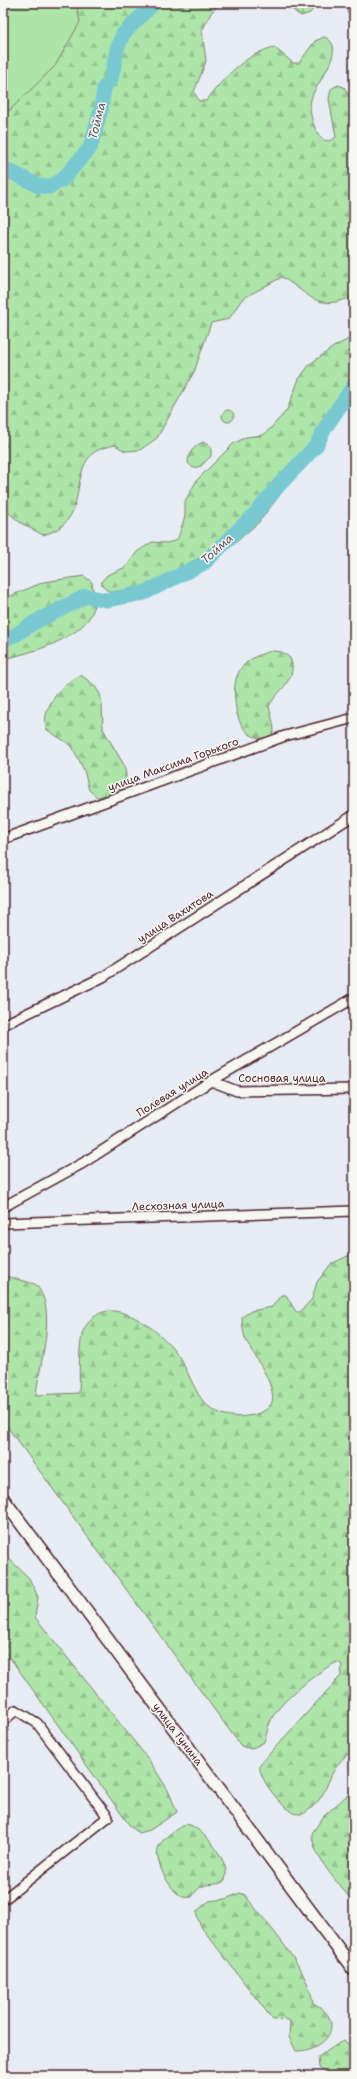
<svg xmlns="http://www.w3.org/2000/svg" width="357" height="2079" viewBox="0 0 357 2079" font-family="'Shantell Sans',sans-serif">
<defs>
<pattern id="forest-firs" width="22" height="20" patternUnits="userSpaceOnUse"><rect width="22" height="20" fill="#ade5a9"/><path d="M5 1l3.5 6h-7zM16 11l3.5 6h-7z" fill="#96c492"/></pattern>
</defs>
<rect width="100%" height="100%" fill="#e7ecf4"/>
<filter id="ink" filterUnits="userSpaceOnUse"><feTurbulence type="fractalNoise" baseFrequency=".025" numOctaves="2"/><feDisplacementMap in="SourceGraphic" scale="8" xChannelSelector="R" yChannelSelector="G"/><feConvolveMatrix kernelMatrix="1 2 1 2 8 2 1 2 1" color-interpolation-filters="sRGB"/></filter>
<g filter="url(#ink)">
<g fill="url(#forest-firs)" stroke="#7c826a">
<path d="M14,3h206l-9,10 -9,18 4,30 -12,31 5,9h7c17,-23 40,-47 68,-54l19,16h6l16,-22 9,-4c25,9 -7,45 -12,59 -3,9 -2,17 1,27 2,5 5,12 9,16 5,3 9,2 14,-2l-7,-38 2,-10 7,-4 6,2 8,13 2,20v176c-37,16 -42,0 -72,-19l-40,22 -13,20 -18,4 -17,49 -37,66 -17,12 -15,1 -10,-6c-8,2 -16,3 -23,9 -23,22 -2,69 -49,81l-22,-12 -18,-15v-442z"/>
<path d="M287,3h30l-7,10 -9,3 -11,-8z"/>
<path d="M344,3h10v27z"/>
<path d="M354,336v56l-21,26 -26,48 -21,21 -27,35 -34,30 -19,14 -14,7 -4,4 -16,7 -57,8c-7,0 -12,-3 -14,-10l6,-7 19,-8 11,-15 15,-10 14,1 9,-2 3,-3 7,-22v-15l12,-21 36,-36 13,-7 17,-2 7,-6 17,-19 12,-31 11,-15 22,-16z"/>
<circle cx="228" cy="416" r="6"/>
<path d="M203,442l8,5v9l-10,10 -8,2 -5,-5c0,-10 6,-17 15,-21z"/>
<path d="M84,576l8,6c1,10 4,22 0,31 -13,27 -62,40 -89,46v-60l41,-17z"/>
<path d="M272,651l10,1 8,6c9,20 -12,32 -21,48 1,7 5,17 5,24 -2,13 -23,8 -28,1 -8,-9 -10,-19 -11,-31 -3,-29 9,-42 37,-49z"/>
<path d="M81,675l13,10 6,9 2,10 1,25 21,36 2,10 -1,10 -12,10 -16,2 -8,-7 -5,-20 -12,-24 -26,-17c-5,-22 16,-45 35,-54z"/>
<path d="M354,1253v496c-5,5 -12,9 -16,15 -15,22 -10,34 -35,50 -4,0 -10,0 -13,-3 -10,-7 -33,-34 -30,-47l77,-84 4,-4 1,-11 -4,-3c-17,6 -58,40 -66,56 -4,7 -5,16 -8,24l-13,7 -10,-3 -238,-325v-144h6l26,7c24,24 4,80 1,111l43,-2c1,-19 -1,-39 3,-58 1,-6 5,-11 9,-15 22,-25 64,8 80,26 15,16 20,40 32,55 13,15 32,18 50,14 7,-2 16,-5 19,-13 5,-16 -20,-49 -27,-64 -2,-7 -3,-14 -3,-21l9,-6 21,-4 9,-12h5l10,17h4l12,-13 5,-17 14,-18z"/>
<path d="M3,1553l26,25 9,19 -3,20 114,143 19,30 9,22 -27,18 -11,3 -9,-7 -122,-171 -5,-3z"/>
<path d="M354,1789v114c-14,-18 -42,-46 -42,-70l12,-17z"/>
<path d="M186,1824c15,1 49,42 38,57 -5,5 -15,2 -21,5 -5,2 -8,6 -11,11 -3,0 -7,1 -9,0 -13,-5 -31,-39 -24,-51 6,-10 17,-17 27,-22z"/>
<path d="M240,1893l5,2c21,28 64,74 68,108 34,17 15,48 -17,48l-7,-14 1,-16 -5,-2 -12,1 -71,-92 -5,-11v-6l12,-10 16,-2z"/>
<path d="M344,2040l10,10v20c-14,9 -22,8 -35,-2l-1,-11z"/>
</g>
<path fill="#ade5a9" stroke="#7c826a" d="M3,3h73l4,19 -25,44 -45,44 -7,-1z"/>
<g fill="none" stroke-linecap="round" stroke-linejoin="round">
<g stroke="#78c8d2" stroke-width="15">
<path d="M3,168l36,18 10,1 13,-7 28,-32 11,-38 3,-22 7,-9 7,-33 5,-12 31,-31"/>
<path d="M3,639l12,-4 20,-13 51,-26 20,4 38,-7 60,-30 52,-50 23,-28 37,-39 9,-18 29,-43"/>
</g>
<g stroke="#4a1f2b" stroke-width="12">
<g id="minor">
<path d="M3,839l282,-103 69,-18"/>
<path d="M3,1025l100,-48 251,-162"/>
<path d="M211,1081l26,10 117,-2"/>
<path d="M3,1207l80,-44 128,-82 143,-83"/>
<path d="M3,1223l351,-12"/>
<path d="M3,1721l13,-11 21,13 71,94 -105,83"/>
</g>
</g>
<g stroke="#4a1f2b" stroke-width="15">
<path id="secondary" d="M3,1499l351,471"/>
</g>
<use href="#minor" stroke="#f6f6f2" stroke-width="9"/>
<use href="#secondary" stroke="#f6f6f2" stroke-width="12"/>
</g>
</g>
<g text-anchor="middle" stroke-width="3" stroke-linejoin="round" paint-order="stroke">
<g font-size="11" fill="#4a1f2b" stroke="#f6f6f2">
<text transform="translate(173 764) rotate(-20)" y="4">улица Максима Горького</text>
<text transform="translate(175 916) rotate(-33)" y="4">улица Вахитова</text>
<text x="282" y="1082">Сосновая улица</text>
<text transform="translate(172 1092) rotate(-32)" y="4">Полевая улица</text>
<text transform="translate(178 1205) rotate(-2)" y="4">Лесхозная улица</text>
<text transform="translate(178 1734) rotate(53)" y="4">улица Гунина</text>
</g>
<g font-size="12" font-style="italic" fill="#58525d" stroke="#f6f6f2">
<text transform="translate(97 121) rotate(-76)" y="4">Тойма</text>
<text transform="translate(217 549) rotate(-42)" y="4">Тойма</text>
</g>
</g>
<rect width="357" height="2079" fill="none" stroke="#f6f6f2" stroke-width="16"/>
<rect x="8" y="8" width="341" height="2063" fill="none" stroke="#4a1f2b" stroke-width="1.5" filter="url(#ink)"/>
</svg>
